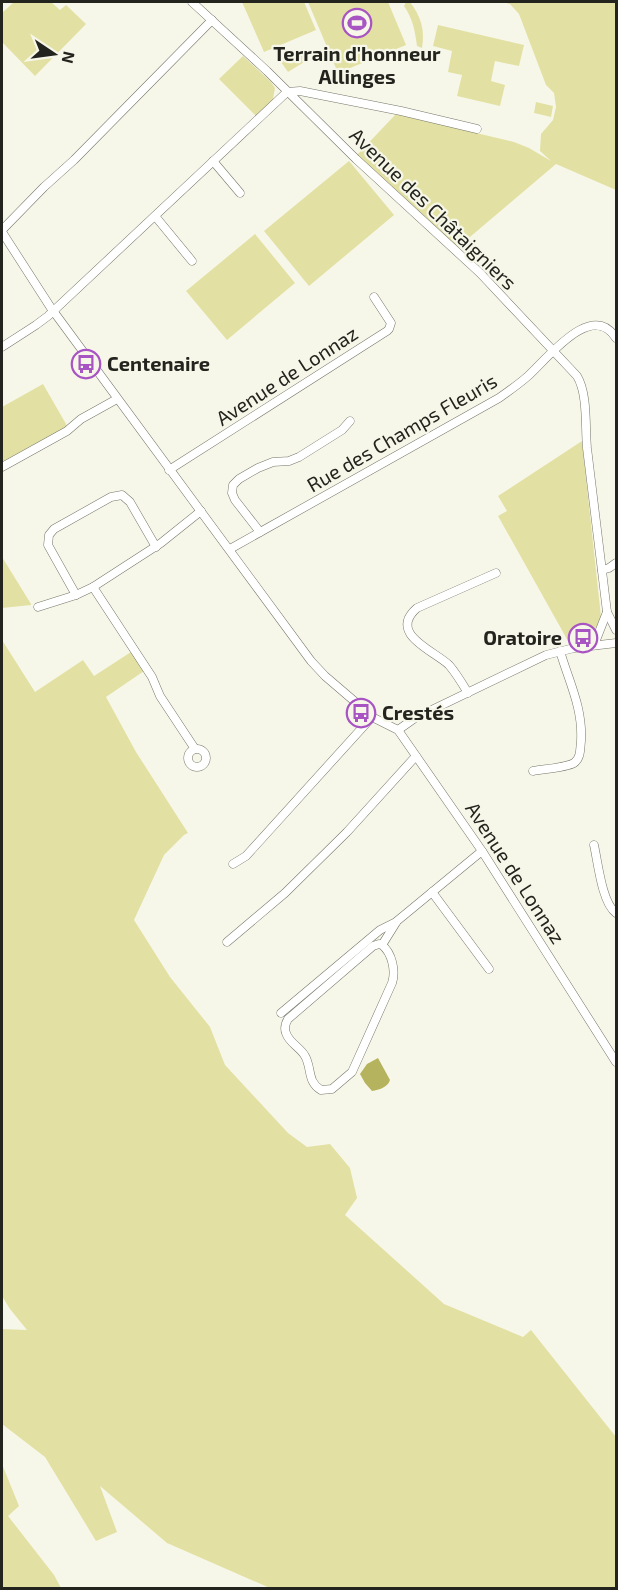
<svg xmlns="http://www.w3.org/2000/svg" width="618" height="1590" viewBox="0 0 618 1590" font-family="'Exo 2',sans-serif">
<rect width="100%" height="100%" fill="#f7f7e9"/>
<g fill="#e2e1a3">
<path d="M14,2h37l9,8 6,-5 20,19 -51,52 -33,-34v-29z"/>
<path d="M242,2h62l12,28 -52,22z"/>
<path d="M308,2h80l18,43 -68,28z"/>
<path d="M406,2h4c11,15 15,27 12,46l-5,-2c-2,-15 -4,-27 -13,-40z"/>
<path d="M502,2h114v188l-60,-26 -99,84 -100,-93 39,-41 118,28 15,6 22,13 -11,-10 1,-17 12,-14 3,-13 -2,-14 -8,-8 -27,-71 -9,-10z"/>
<path d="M438,25l86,20 -5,21 -24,-5 -4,20 14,4 -5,21 -43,-10 5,-21 -14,-3 4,-21 -19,-5z"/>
<path d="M302,49l7,10 -21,13 -7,-10z"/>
<path d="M243,56l28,26 4,6 -2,11 -17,17 -37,-37z"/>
<path d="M536,102l17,4 -2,11 -17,-4z"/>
<path d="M349,161l45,54 -85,71 -45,-55z"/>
<path d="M255,234l40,49 -68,57 -41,-49z"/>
<path d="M43,384l23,40 1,4 -65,36v-57z"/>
<path d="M582,441l19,176 -4,9 -3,3 -26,12 -70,-125 9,-5 -9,-15z"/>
<path d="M2,557l29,47v1l-29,3z"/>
<path d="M2,640l33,52 48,-32 11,16 37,-24 13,19 -38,26 30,55 52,81 -4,2 -20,20 -30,65 36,57 40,50 15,38 63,68 19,14 23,-3 20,24 7,30 -12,17 99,89 79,33 8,-7 85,107v151h-346l-103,-45 -67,-57 17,46 -21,9 -51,-84 -43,-33v-95l25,1 -17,-21 -8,-13z"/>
<path d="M2,1464l17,42 -11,10 46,59 7,13h-59z"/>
</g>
<path fill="#b5b35d" d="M378,1058l12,22c-2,7 -11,10 -18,11l-7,-8 -5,-9 7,-10z"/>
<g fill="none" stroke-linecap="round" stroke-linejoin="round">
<g stroke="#76766a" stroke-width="9">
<g id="minor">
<path d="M192,2l75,69 89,88 124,114 97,103c11,18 8,51 10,72 7,55 13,110 20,164l9,18"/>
<path d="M287,92l13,-1 101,20 76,18"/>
<path d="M213,161l27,32"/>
<path d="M155,216l37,45"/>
<path d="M2,230l42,-43 30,-27 138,-140"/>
<path d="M2,232l49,76 260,353 14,15 49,42 24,12 84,121 134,211"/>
<path d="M2,347l34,-22 12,-9 239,-224"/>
<path d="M2,467l65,-36 14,-12 36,-20"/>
<path d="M169,470l218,-139 2,-2 2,-6 -17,-26"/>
<path d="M260,532l-25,-32 -3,-7 1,-8 6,-6 19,-11 15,-6 16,-1 10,-4 43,-27 8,-9"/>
<path d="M230,549l269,-151c10,-7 20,-14 29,-22 20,-18 64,-76 88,-38"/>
<path d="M602,570l7,-2 7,-5"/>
<path d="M93,587l59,90 8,19 35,53"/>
<path d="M76,595l-28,-50 1,-10 5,-6 57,-32 11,-2 8,7 26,45"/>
<path d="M38,607l38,-12 17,-8 68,-44 40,-32"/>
<path d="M594,645l13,-33"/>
<path d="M468,693c-6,-10 -12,-20 -19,-28 -14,-14 -62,-31 -32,-57l79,-35"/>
<path d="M398,730l17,-12 131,-63 28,-7 42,-5"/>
<circle cx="197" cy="758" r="9"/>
<path d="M533,771c10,-2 32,-3 41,-8 7,-5 6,-14 7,-22 2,-33 -12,-59 -21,-90"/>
<path d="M594,845c4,18 8,58 22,68"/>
<path d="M233,864l13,-8 126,-139"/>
<path d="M432,892l57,77"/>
<path d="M227,942l58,-49 62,-61 69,-76"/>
<path d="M382,945c10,8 14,26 10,38l-40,89 -20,17 -11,1c-14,-8 -9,-22 -16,-34 -5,-9 -16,-13 -19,-23 -2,-5 -1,-9 2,-14l85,-73 6,-2 3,1 15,-24 85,-70"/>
<path d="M281,1013l99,-83 16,-8"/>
</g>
</g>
<use href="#minor" stroke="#fff" stroke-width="8"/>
</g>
<defs>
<g id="stadium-ring" transform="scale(1.5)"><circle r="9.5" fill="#f7f7e9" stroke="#a854c3" stroke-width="1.5"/><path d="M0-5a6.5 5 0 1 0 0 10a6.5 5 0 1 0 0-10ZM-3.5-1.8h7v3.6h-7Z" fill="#a854c3"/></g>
<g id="bus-ring" transform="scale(1.5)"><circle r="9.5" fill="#f7f7e9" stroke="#a854c3" stroke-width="1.5"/><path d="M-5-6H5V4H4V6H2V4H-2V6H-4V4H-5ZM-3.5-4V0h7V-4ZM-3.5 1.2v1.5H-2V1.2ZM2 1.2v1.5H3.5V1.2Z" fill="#a854c3"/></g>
</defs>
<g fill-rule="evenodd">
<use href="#stadium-ring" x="357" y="23"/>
<use href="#bus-ring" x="86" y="364"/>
<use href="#bus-ring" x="583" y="638"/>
<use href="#bus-ring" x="361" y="713"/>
</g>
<g text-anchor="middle" stroke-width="4.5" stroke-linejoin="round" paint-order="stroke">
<g font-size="20" font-weight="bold" fill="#24241f" stroke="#f7f7e9" text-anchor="start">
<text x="357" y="61" text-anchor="middle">Terrain d'honneur<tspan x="357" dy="23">Allinges</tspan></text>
<text x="107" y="371">Centenaire</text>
<text x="562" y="645" text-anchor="end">Oratoire</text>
<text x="382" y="720">Crestés</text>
</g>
<g font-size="20" fill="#24241f" stroke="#f7f7e9">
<text transform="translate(433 209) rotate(44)" y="7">Avenue des Châtaigniers</text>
<text transform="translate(287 376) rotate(-33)" y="7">Avenue de Lonnaz</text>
<text transform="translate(402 433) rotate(-30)" y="7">Rue des Champs Fleuris</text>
<text transform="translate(515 873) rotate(57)" y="7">Avenue de Lonnaz</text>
</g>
</g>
<rect width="618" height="1590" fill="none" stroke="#24241f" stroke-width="6"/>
<g transform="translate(54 54) rotate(103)" stroke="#f7f7e9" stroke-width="4.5" paint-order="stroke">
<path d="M0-4.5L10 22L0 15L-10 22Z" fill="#24241f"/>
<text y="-9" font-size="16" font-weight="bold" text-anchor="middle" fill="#24241f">N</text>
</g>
</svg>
